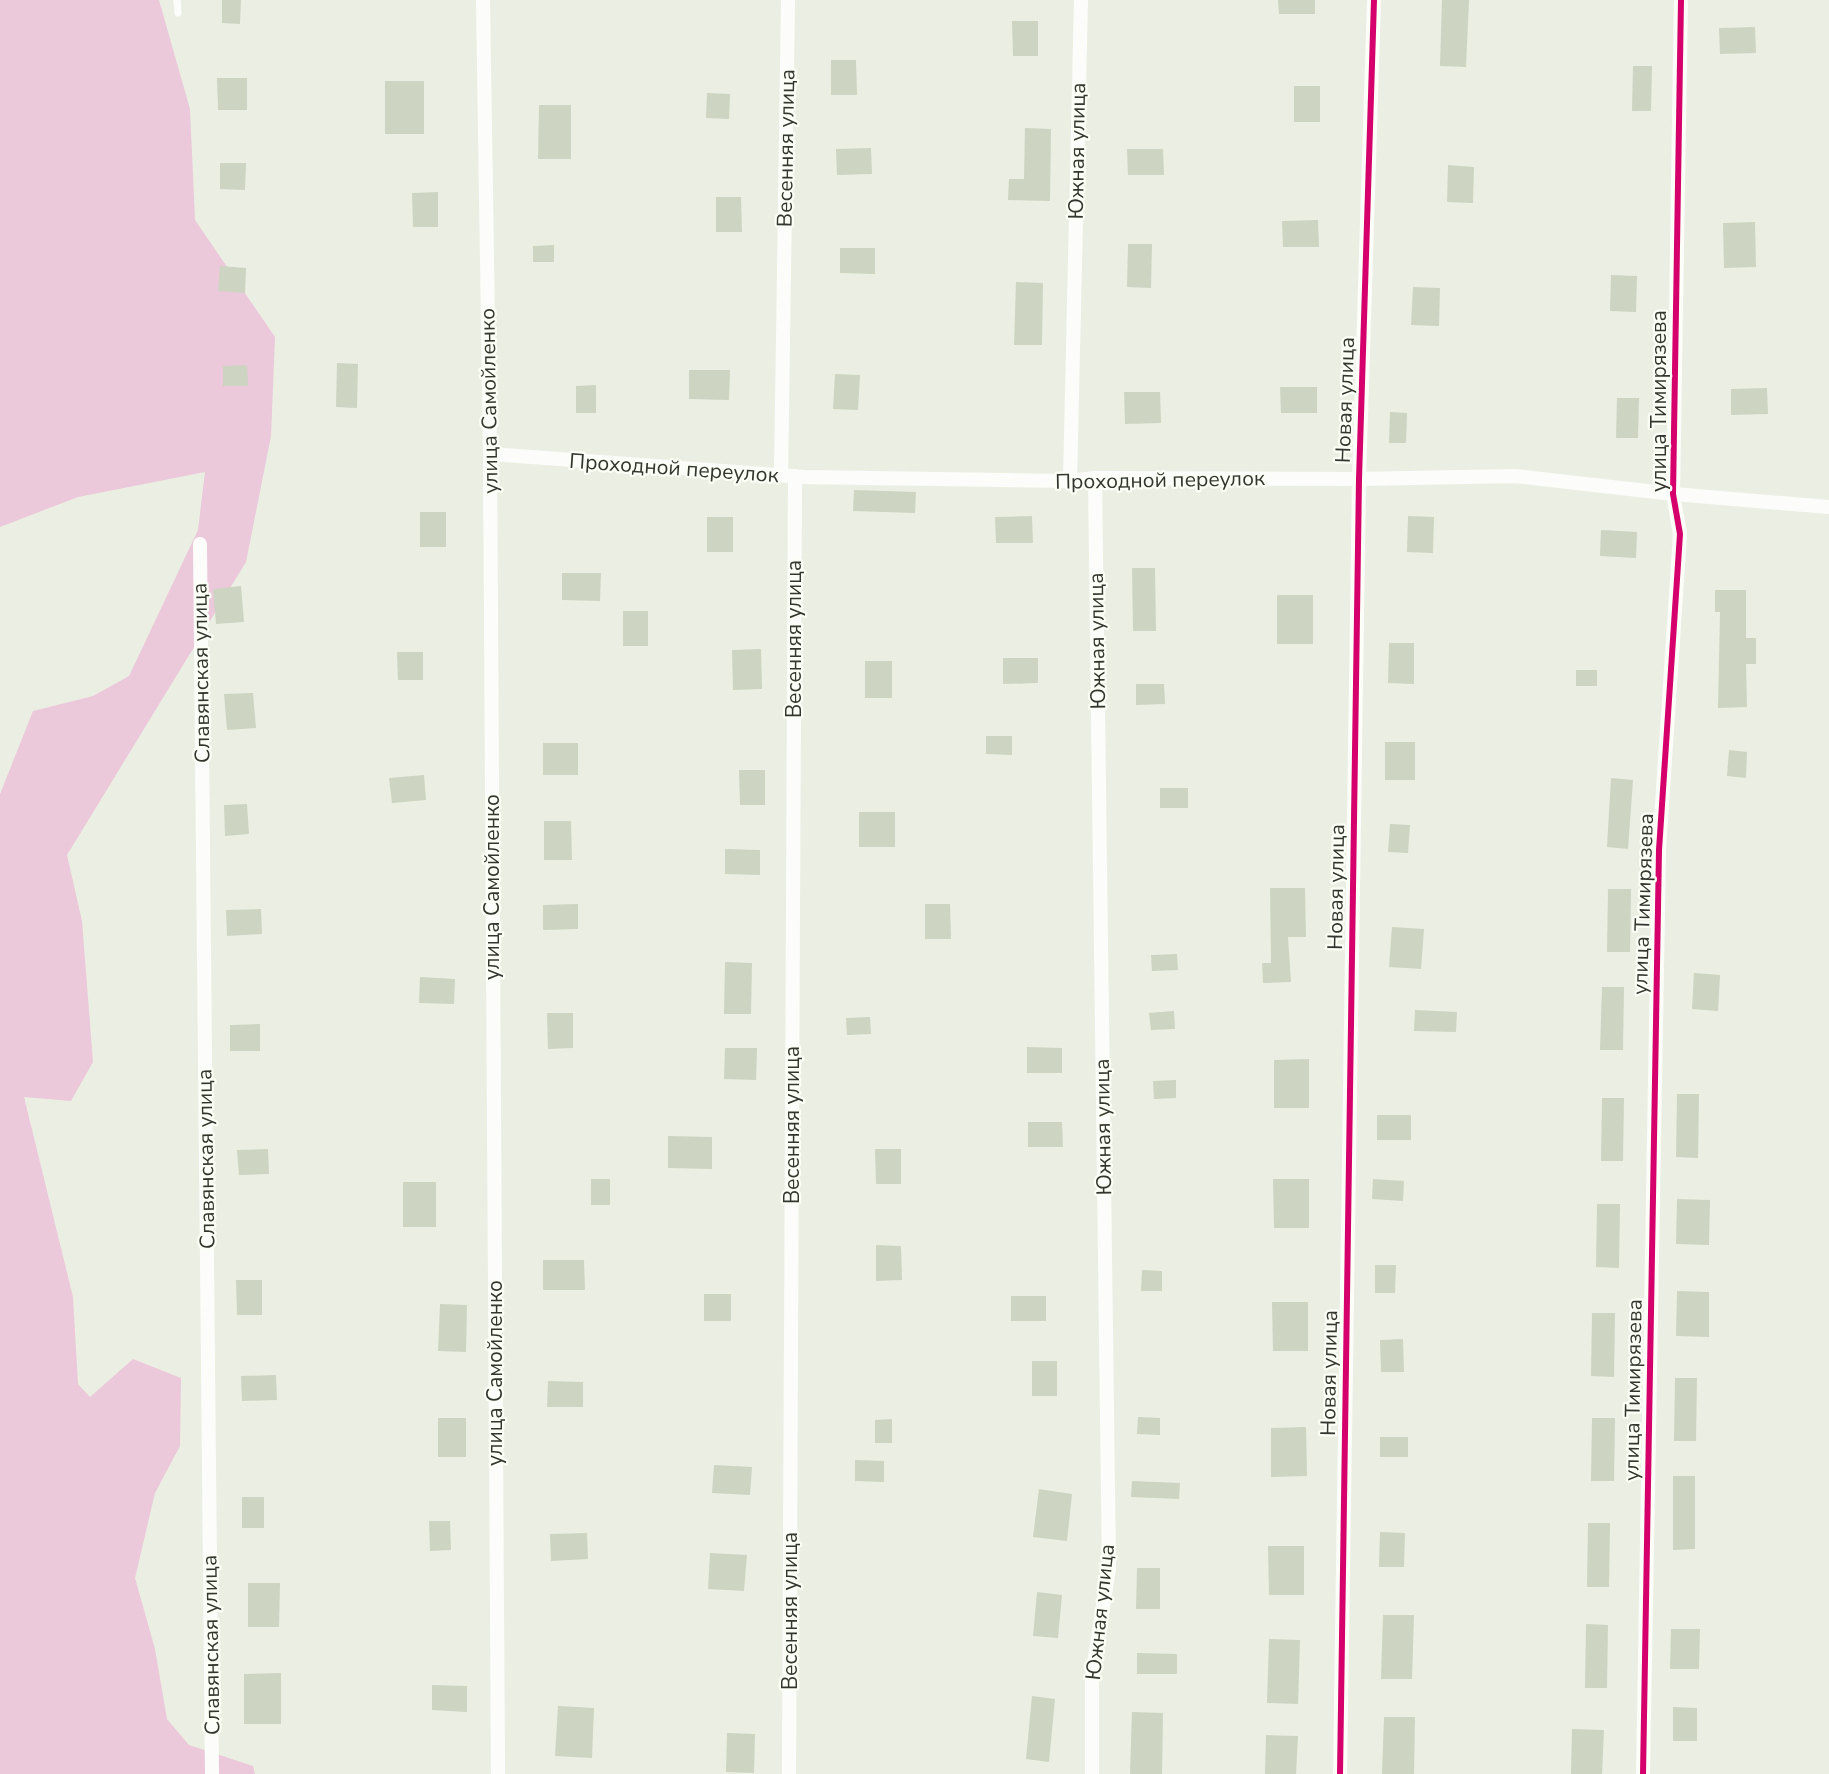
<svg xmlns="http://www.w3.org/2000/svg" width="1829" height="1774" viewBox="0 0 1829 1774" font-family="'Nunito Sans',sans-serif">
<rect width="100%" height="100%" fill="#ebefe3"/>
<path fill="#ebc8da" d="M0,0h159l31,109 5,111 80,117 -4,99 -25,126 -179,293 15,66 11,141 -22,39 -47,-4 49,200 5,87 12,13 43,-38 48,19 -1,68 -25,47 -20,85 20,71 12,70 22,26 64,21 2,8h-255v-980l33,-83 60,-15 36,-20 69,-146 7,-58 -127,25 -78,30z"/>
<g fill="#cdd4c1">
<path d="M222,0h19l-1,24 -18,-1z"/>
<path d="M1278,0h37v14h-36z"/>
<path d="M1442,0h27l-3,67 -26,-1z"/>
<path d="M1012,21h26v35h-25z"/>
<path d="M1755,27l1,26 -36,1 -1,-26z"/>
<path d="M831,60h25l1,35h-26z"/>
<path d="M1633,66h19l-1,45h-19z"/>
<path d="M217,78h30v32h-29z"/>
<rect x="385" y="81" width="39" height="53"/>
<rect x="1294" y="86" width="26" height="36"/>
<path d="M707,93l23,1 -1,25 -23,-1z"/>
<path d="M539,105h32v54h-33z"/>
<path d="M1025,128l26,1 -1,72 -42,-1 1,-21h15z"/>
<path d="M871,148l1,26 -35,1 -1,-26z"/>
<path d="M1127,149h36l1,26h-36z"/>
<path d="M220,163h26l-1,27 -25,-1z"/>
<path d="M1448,165l26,2 -1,36 -26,-1z"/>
<path d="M438,192v35h-25l-1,-34z"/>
<path d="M716,197h25l1,35h-26z"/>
<path d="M1318,220l1,27h-36l-1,-26z"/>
<path d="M1755,222l1,45 -32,1 -1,-45z"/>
<path d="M1128,244h24l-1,44 -24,-1z"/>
<path d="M554,245v17h-21v-16z"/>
<path d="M840,248h35v26l-35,-1z"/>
<path d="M220,266l26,2 -1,25 -27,-2z"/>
<path d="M1611,275l26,1 -1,36 -26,-1z"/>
<path d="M1016,282l27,1 -1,62h-28z"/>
<path d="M1413,287l27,1 -1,38 -28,-1z"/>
<path d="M337,363l21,1 -1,44 -21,-1z"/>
<path d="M247,365l1,21h-25v-20z"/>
<path d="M689,370h41l-1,30 -40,-1z"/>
<path d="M835,374l25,1 -2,35 -25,-1z"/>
<path d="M596,385v28h-20v-27z"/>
<path d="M1280,387h37v26h-36z"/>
<path d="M1767,388l1,26 -37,1v-26z"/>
<path d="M1124,392h36l1,31 -36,1z"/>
<path d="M1617,398h22l-1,40h-22z"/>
<path d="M1390,412l17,1 -1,30h-17z"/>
<path d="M854,490l62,2 -1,21 -62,-2z"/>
<rect x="420" y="512" width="26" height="35"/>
<path d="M1032,516l1,27h-37l-1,-26z"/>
<path d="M1408,516l26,1 -1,36 -26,-1z"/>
<rect x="707" y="517" width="26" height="35"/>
<path d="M1601,530l36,2 -1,26 -36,-2z"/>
<path d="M1132,568h23l1,63h-23z"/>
<path d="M562,573h39l-1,28 -38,-1z"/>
<path d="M241,586l3,36 -28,2 -3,-35z"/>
<path d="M1715,590h31v48h10v26h-10l1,43 -29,1 2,-96h-5z"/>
<rect x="1277" y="595" width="36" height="49"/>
<rect x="623" y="611" width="25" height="35"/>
<path d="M1389,643h25v41l-26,-1z"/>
<path d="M761,649l1,40 -29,1 -1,-40z"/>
<path d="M397,652h26v28h-25z"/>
<path d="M1003,658h35v25l-35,1z"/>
<rect x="865" y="661" width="27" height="37"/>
<rect x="1576" y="670" width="21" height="16"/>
<path d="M1136,684h28l1,20 -29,1z"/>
<path d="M253,693l3,35 -29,2 -3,-36z"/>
<path d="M986,736h26v19l-26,-1z"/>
<rect x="1385" y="742" width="30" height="38"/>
<rect x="543" y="743" width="35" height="32"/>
<path d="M1729,750l18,2 -1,26 -19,-2z"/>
<path d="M739,770h26v35h-25z"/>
<path d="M424,775l2,25 -34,3 -3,-25z"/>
<path d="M1611,778l22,2 -5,69 -21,-2z"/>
<rect x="1160" y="788" width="28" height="20"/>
<path d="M247,804l2,30 -24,2 -1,-31z"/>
<rect x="859" y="812" width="36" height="35"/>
<path d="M544,821h27l1,39h-28z"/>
<path d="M1390,824l20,1 -2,28 -20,-1z"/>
<path d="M725,849l35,1v25l-35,-1z"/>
<path d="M1270,888h35l1,49h-18l3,45 -28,1 -1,-20h9z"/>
<path d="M1608,889h23l-1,63h-23z"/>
<path d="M578,904v25l-35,1v-25z"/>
<path d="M925,904h25l1,35h-26z"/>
<path d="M261,909l1,25 -35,2 -1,-26z"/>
<path d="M1392,927l32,2 -3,40 -32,-2z"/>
<path d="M1177,954l1,16 -26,1 -1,-16z"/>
<path d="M725,962l27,1 -1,51h-27z"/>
<path d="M1694,973l26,2 -2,36 -26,-2z"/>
<path d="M420,977l35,2 -1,25 -35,-1z"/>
<path d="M1602,987h22l-1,63h-23z"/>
<path d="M1415,1010l42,2 -1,20 -42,-1z"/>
<path d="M1174,1011l1,18 -24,1 -2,-17z"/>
<path d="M547,1013h26v35l-25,1z"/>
<path d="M870,1017l1,17 -24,1 -1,-17z"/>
<path d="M260,1024v27h-30v-26z"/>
<path d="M1027,1047l35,1v25h-35z"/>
<path d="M725,1048h32l-1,32 -32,-1z"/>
<path d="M1309,1059v49h-35v-48z"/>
<path d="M1176,1080v18l-22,1 -1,-18z"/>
<path d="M1677,1094h22l-1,64 -22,-1z"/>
<path d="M1602,1098h22l-1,63h-22z"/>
<rect x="1377" y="1115" width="34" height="25"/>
<path d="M1028,1122h34l1,25h-35z"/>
<path d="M668,1136l44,1v32l-44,-1z"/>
<path d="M268,1149l1,25 -30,1 -2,-25z"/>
<path d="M875,1149h26v35h-25z"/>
<rect x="591" y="1179" width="19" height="26"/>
<path d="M1273,1179h36v49h-35z"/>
<path d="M1373,1179l31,2 -1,20 -31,-2z"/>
<rect x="403" y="1182" width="33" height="45"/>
<path d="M1677,1199l33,1 -1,45 -33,-1z"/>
<path d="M1597,1204h23l-1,64 -23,-1z"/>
<path d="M876,1245l25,1 1,34 -26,1z"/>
<path d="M543,1260h41l1,30h-42z"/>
<path d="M1375,1265h21l-1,28h-20z"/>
<path d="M1142,1270l20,1v20h-21z"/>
<path d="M236,1280h26v35h-25z"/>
<path d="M1677,1291l32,1v45l-33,-1z"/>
<rect x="704" y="1294" width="27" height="27"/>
<rect x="1011" y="1296" width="35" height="25"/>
<path d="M1272,1302h36v49h-35z"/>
<path d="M440,1304l27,1 -1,47 -28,-1z"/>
<path d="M1592,1313h23l-1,64 -23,-1z"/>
<path d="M1403,1339l1,33h-23l-1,-32z"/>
<rect x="1032" y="1361" width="25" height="35"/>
<path d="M276,1375l1,25 -35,1 -1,-25z"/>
<path d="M1675,1378h22l-1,63h-22z"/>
<path d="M548,1381l35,1v25h-36z"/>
<path d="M1138,1417l22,1v17l-23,-1z"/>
<rect x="438" y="1418" width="28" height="39"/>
<path d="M1592,1418h23l-1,63h-23z"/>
<path d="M892,1419v24h-17v-23z"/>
<path d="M1306,1427l1,49 -36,1v-49z"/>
<rect x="1380" y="1437" width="28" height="20"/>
<path d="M855,1460l29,1v21l-29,-1z"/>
<path d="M714,1465l38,2 -2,28 -38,-2z"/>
<path d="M1673,1476h22v73l-22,1z"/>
<path d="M1132,1481l48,2 -1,16 -48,-2z"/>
<path d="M1039,1489l33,5 -5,47 -34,-4z"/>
<rect x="242" y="1497" width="22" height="31"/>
<path d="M429,1521h21l1,29 -21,1z"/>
<path d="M1588,1523h22l-1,64h-22z"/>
<path d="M1380,1532l25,1 -1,34h-25z"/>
<path d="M587,1533l1,26 -37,2 -1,-27z"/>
<path d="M1268,1546h36v49h-35z"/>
<path d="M710,1553l37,2 -3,36 -36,-2z"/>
<path d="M1137,1568h23v41h-24z"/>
<path d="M248,1583h32l-1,44h-31z"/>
<path d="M1037,1592l25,3 -4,43 -25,-2z"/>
<path d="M1383,1615h31l-2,64h-31z"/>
<path d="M1586,1624l22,1 -1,63h-22z"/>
<path d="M1671,1629h29l-1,40h-29z"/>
<path d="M1269,1639l31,1 -2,64 -31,-1z"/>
<path d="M1137,1653l40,1v20h-40z"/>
<path d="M281,1673v51h-37v-50z"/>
<path d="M432,1685l35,1v26l-35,-2z"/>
<path d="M1032,1696l23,3 -6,63 -23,-3z"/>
<path d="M558,1706l36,2 -2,50 -37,-2z"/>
<path d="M1673,1707l24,1v33h-24z"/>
<path d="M1132,1712l31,1 -1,61h-32z"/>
<path d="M1384,1717h31l-1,57h-32z"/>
<path d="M1572,1729l32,1 -2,44h-31z"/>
<path d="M727,1733l28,1 -1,39 -28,-1z"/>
<path d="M1266,1735l32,1 -2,38h-31z"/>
</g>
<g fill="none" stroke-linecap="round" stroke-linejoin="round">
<path stroke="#fcfdfb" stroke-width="7" d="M177,0l1,13"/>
<g stroke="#fcfdfb" stroke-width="14">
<path d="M483,0l7,454 8,1320"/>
<path d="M490,454l314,23 266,4 25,-3 264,1 156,-3 158,18 156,13"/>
<path d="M781,475l7,-475"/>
<path d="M1070,481l11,-481"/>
<path d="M200,544l12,1230"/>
<path d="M789,1774l6,-1298"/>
<path d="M1092,1774v-98l17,-107 -14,-1091"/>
<path d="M1340,1774l19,-1295 15,-479"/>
<path d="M1643,1774l16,-924 21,-316 -7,-40 8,-494"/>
</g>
<g stroke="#fbfff6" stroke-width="10">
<g id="cycleway">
<path d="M1340,1774l19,-1295 15,-479"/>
<path d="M1643,1774l16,-924 21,-316 -7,-40 8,-494"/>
</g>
</g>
<use href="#cycleway" stroke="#d6006c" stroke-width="6"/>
</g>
<g text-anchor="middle" stroke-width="4.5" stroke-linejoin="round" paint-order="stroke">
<g font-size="21" fill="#33362e" stroke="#fbfff6">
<text transform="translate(786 148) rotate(-89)" y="7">Весенняя улица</text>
<text transform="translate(1077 151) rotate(-89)" y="7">Южная улица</text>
<text transform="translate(1345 400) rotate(-88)" y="7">Новая улица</text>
<text transform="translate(489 401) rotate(-91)" y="7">улица Самойленко</text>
<text transform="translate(1659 401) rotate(-90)" y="7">улица Тимирязева</text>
<text transform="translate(674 468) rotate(4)" y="7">Проходной переулок</text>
<text transform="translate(1160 480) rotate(-1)" y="7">Проходной переулок</text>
<text transform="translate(794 639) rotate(-90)" y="7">Весенняя улица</text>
<text transform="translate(1097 641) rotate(-91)" y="7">Южная улица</text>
<text transform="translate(201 673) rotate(-91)" y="7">Славянская улица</text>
<text transform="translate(492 887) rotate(-90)" y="7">улица Самойленко</text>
<text transform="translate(1336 887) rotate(-89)" y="7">Новая улица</text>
<text transform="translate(1643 904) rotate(-88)" y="7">улица Тимирязева</text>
<text transform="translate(792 1125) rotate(-90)" y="7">Весенняя улица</text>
<text transform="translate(1103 1127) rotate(-91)" y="7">Южная улица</text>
<text transform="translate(206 1159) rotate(-91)" y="7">Славянская улица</text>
<text transform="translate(495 1373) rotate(-90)" y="7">улица Самойленко</text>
<text transform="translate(1329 1373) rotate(-89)" y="7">Новая улица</text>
<text transform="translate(1633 1390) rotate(-89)" y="7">улица Тимирязева</text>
<text transform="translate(790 1611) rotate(-90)" y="7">Весенняя улица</text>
<text transform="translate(1100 1612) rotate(-84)" y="7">Южная улица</text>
<text transform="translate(211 1645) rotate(-91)" y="7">Славянская улица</text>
</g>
</g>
</svg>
